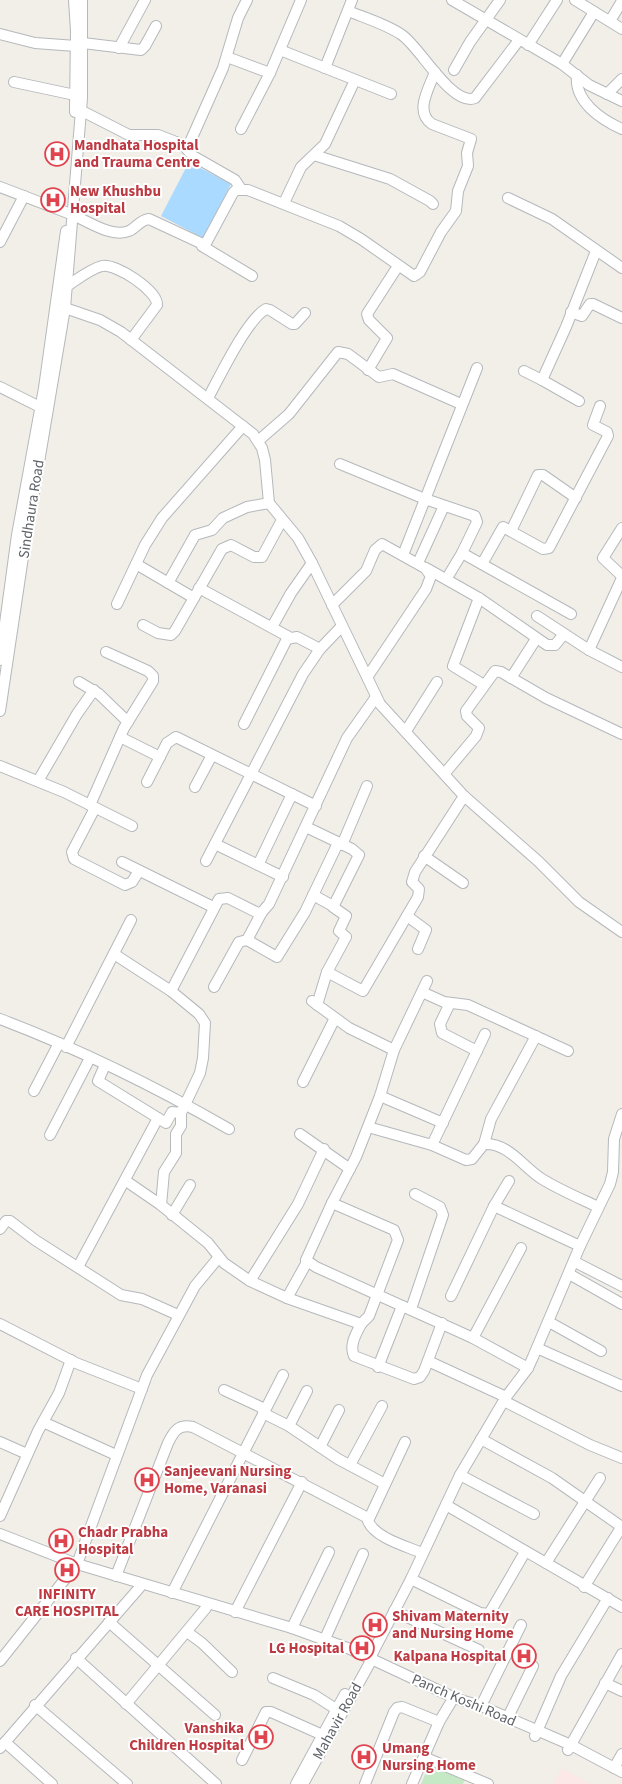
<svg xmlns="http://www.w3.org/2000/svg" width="622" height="1784" viewBox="0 0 622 1784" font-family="'Source Sans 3',sans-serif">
<rect width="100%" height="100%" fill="#f1efe8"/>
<path fill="#fce8e6" d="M562,1768l28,16h-37z"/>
<path fill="#c5e8c5" d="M430,1763l35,16 -2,5h-42z"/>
<path fill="#aadaff" d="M189,162l42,22 -28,54 -42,-22z"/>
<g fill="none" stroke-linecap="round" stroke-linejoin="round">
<g stroke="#b5b8bc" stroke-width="12">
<g id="minor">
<path d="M74,0l2,31 -1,81"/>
<path d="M452,0l110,64 27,21 33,16"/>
<path d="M575,0l47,29"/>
<path d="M348,11c17,7 38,13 54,24 18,12 50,72 73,63l44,-58"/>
<path d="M610,21l12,-20"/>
<path d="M0,34l35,9 41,3"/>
<path d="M83,43l58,7 4,-4 11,-20"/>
<path d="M528,45l29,-45"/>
<path d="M119,48l26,-48"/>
<path d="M280,50l111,44"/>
<path d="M227,57l43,16"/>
<path d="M562,64l32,-52"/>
<path d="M325,68l27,-68"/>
<path d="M454,70l16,-28 30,-42"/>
<path d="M577,75c-3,26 23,44 45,54"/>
<path d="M14,82l61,13"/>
<path d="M607,94l15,-15"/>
<path d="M82,111l47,24h29l18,7 7,3 10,11 42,24 6,9"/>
<path d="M241,129l29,-56 31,-73"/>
<path d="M187,149l36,-81 15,-50 9,-18"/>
<path d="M314,155l76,24 40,22 3,3"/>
<path d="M0,187l68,26"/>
<path d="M508,198l44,21 70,49"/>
<path d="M284,203l17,-36 24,-23 30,-64"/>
<path d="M73,215c16,7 39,23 56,16 7,-3 11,-11 20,-12l56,26 28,-52 3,-3h12l91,36 22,13 53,37 6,-4 21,-40 15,-21 2,-20 10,-25 -1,-13 4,-14 -39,-15c-18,-12 -3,-36 3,-52"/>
<path d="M0,242l24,-46"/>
<path d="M202,246l50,30"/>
<path d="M67,286c11,-7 23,-17 35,-20 14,-3 56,25 55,39l-26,35"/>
<path d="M65,308l35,12 21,12 132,102 9,14 3,12 4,43 29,35 14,25 68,141 84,92 74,65 41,41 43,30"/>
<path d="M571,312l11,4 8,-12h3l29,14"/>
<path d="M368,370l19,-32 -18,-18 -2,-6 31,-48"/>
<path d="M524,371l18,9"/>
<path d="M0,387l40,20"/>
<path d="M208,398c11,-20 39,-79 58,-89l4,1 22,14h3l10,-11"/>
<path d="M579,401l-37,-21 24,-53 30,-76"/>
<path d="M258,441l31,-27 49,-62 10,2 31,23 14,-3 68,30"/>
<path d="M340,464l85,35 50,17 2,6 -15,31 109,61"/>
<path d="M622,528l-19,30 19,18"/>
<path d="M511,531l27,-56h5l33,23"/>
<path d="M403,555l74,-187"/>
<path d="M418,563l26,-57"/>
<path d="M136,564l58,34"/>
<path d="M482,564l21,-37 40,22 6,-1 59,-112 -1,-4 -14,-7 7,-19"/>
<path d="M426,568l53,30 68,47h8l9,-11"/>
<path d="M447,578l15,-25"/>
<path d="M168,583l27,-48 17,-5 11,-12 24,-11 22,-4"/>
<path d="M199,588l90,49"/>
<path d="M479,598l-26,68 31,19"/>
<path d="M117,604l28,-59 17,-27 81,-92"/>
<path d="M332,605l34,-34 9,-21 7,-6 43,24 6,8 -5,13 -58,87"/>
<path d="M537,616l52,34 33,17"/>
<path d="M143,625l15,8 13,2 4,-4 47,-82 9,-4 23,12h8l20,-37"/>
<path d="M272,627l19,-34 21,-30"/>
<path d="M589,650l33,-72"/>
<path d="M0,660l17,-125 27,-147 22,-157"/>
<path d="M511,678l25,-39"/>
<path d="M79,682l20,12 29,28"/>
<path d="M0,711l23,-154 42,-249 17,-210v-98"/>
<path d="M244,724l43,-85 10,-2 23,12"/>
<path d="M406,731l31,-49"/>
<path d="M120,737l40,20"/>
<path d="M0,766l64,26 68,34"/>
<path d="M445,773l31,-37 3,-8 -12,-12 -1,-5 29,-40 6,1 45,26 76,36"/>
<path d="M38,781l39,-67 17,-24"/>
<path d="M147,782l20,-39 9,-6 140,69"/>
<path d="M195,787l17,-32"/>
<path d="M90,805l34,-77 29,-47v-5l-5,-5 -42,-19"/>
<path d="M95,808l-23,44 2,7 51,26 7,-3 7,-11"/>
<path d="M306,827l46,22 7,6 -26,52 13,9 -7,15 7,6 -19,35 36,19 55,-94 1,-8 -7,-7 3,-10 49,-76"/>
<path d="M215,844l68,33"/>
<path d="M342,845l25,-59"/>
<path d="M424,856l39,27"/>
<path d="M206,861l97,-187 17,-25 22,-23"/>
<path d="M122,862l91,45"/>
<path d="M258,865l34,-71"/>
<path d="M313,895l20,11"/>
<path d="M407,916l19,14 -8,19"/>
<path d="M247,940l30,17 28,-45 33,-69"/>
<path d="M114,954l57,37 28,23 6,9 -2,35 -3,15 -19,40v13l-5,8v19l-12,19 -3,33"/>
<path d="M427,981l-33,69 -14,46 -24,61 -24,46 -26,57 10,7 157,71 55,30"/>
<path d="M214,987l25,-45 8,-2 15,-28"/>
<path d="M171,991l48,-92 9,-1 30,15 4,-1 7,-8 78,-166 29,-41"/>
<path d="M422,992l22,10 24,3 100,46"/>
<path d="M312,1001l37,27 45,22"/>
<path d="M450,1003l-10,21 2,9 35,18"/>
<path d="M317,1005l10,-33"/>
<path d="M0,1019c79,30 156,68 229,110"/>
<path d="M66,1047l65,-127"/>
<path d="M303,1082l32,-64"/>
<path d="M34,1091l25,-48"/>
<path d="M380,1096l63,27"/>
<path d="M158,1118l8,5 6,-11 9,1"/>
<path d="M368,1127l64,18 34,15 6,-1 12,-15c24,-2 40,24 58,35 18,11 37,19 56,28"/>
<path d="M300,1134l50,35"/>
<path d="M50,1135l40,-77"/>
<path d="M484,1144l7,-25 45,-83"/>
<path d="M432,1145l53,-111"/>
<path d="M126,1181l35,24 47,38 16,20 26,18 37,17 74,26 8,-8 29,-76 -4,-10 -62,-27"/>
<path d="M494,1206l86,40"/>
<path d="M172,1215l18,-30"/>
<path d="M0,1229l6,-8h4l25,19 86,55 21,4 36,16"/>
<path d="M575,1262l47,24"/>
<path d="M78,1267l80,-149 -60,-37 7,-16"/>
<path d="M569,1274l53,30"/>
<path d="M250,1281l48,-77 26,-55"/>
<path d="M451,1296l43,-90 15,-25"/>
<path d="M287,1298l20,-36"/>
<path d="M411,1309l32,-94 -3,-8 -25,-13"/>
<path d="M549,1322l52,29"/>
<path d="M0,1324l76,39 66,26"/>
<path d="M361,1324c-5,10 -12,21 -7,32l60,23 6,-2 4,-6 18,-48"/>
<path d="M473,1338l48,-90"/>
<path d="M537,1348l85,38"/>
<path d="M428,1361l78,36"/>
<path d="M378,1367l24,-61"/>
<path d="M224,1390l41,19"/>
<path d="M504,1401l86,44 32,13"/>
<path d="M263,1413l26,13 49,33 47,25"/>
<path d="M43,1422l73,33"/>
<path d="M289,1426l18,-35"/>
<path d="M481,1439l71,39 70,49"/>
<path d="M0,1442l27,12"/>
<path d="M405,1442l-37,79c7,17 38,25 54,32"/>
<path d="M320,1447l19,-37"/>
<path d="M350,1465l32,-59"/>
<path d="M460,1475l74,39"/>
<path d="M446,1505l176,102"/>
<path d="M0,1516l38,-85 21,-38 12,-33"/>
<path d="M0,1534l77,30 215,64 58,21 107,50 24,7 90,39 51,27"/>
<path d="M546,1563l54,-85"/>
<path d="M116,1576l52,-133c6,-12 10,-19 25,-16l175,91"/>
<path d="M411,1579l69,34 9,1 36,-62"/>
<path d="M584,1587l38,-61"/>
<path d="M172,1593l111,-218"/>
<path d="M394,1611l85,39"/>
<path d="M235,1612l67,-130"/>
<path d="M109,1622l106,93"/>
<path d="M292,1628l37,-76"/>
<path d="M187,1632l15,11 30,29"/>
<path d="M324,1641l39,-87"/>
<path d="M76,1658l140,126"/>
<path d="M0,1661l77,-97 70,-189 48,-89 24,-29"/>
<path d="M273,1678l41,17 22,14"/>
<path d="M605,1683l17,8"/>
<path d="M126,1704l80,-96"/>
<path d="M35,1705l92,79"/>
<path d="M481,1706l40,-81"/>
<path d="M507,1719l26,-53"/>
<path d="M535,1736l26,-60 47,-78"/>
<path d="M5,1742l47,42"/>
<path d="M0,1748l140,-161"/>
<path d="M568,1750l54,-96"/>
<path d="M424,1757l64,27"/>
<path d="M242,1760l24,-48h5l56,25"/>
<path d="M614,1768l8,-14"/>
<path d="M296,1784l49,-90"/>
<path d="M303,1784l69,-125v-5l39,-75 49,-104 46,-78 22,-29 5,-11 47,-111 30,-62 3,-12 1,-33 8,-25"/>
<path d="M365,1784l29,-72 3,-4 5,-1 37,15"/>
<path d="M412,1784l27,-62 15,-25"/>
</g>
</g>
<use href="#minor" stroke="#fff" stroke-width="10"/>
</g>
<defs>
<g id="hospital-ring" transform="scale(1.25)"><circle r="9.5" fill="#fff" stroke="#e0444e" stroke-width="1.5"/><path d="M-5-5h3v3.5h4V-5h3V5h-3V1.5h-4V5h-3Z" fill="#e0444e"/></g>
</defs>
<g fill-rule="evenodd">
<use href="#hospital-ring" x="57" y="154"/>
<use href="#hospital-ring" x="53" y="200"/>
<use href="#hospital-ring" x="147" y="1480"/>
<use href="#hospital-ring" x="61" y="1541"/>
<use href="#hospital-ring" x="67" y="1570"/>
<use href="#hospital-ring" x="375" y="1625"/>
<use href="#hospital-ring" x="362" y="1648"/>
<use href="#hospital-ring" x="524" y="1656"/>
<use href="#hospital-ring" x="261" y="1737"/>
<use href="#hospital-ring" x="364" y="1757"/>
</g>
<g text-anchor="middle" stroke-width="4" stroke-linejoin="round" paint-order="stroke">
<g font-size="15" font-weight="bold" fill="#be3a42" stroke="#fff" text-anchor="start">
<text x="74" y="150">Mandhata Hospital<tspan x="74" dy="17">and Trauma Centre</tspan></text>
<text x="70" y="196">New Khushbu<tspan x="70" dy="17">Hospital</tspan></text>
<text x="164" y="1476">Sanjeevani Nursing<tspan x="164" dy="17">Home, Varanasi</tspan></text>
<text x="78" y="1537">Chadr Prabha<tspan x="78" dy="17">Hospital</tspan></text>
<text x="67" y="1599" text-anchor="middle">INFINITY<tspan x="67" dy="17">CARE HOSPITAL</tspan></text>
<text x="392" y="1621">Shivam Maternity<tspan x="392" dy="17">and Nursing Home</tspan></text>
<text x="344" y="1653" text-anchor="end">LG Hospital</text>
<text x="506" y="1661" text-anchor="end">Kalpana Hospital</text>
<text x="244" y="1733" text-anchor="end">Vanshika<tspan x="244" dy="17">Children Hospital</tspan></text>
<text x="382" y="1753">Umang<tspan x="382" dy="17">Nursing Home</tspan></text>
</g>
<g font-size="15" fill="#5f6368" stroke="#fff">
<text transform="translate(31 509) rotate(-81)" y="5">Sindhaura Road</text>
<text transform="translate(464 1700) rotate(23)" y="5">Panch Koshi Road</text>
<text transform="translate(337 1721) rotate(-61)" y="5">Mahavir Road</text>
</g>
</g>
</svg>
